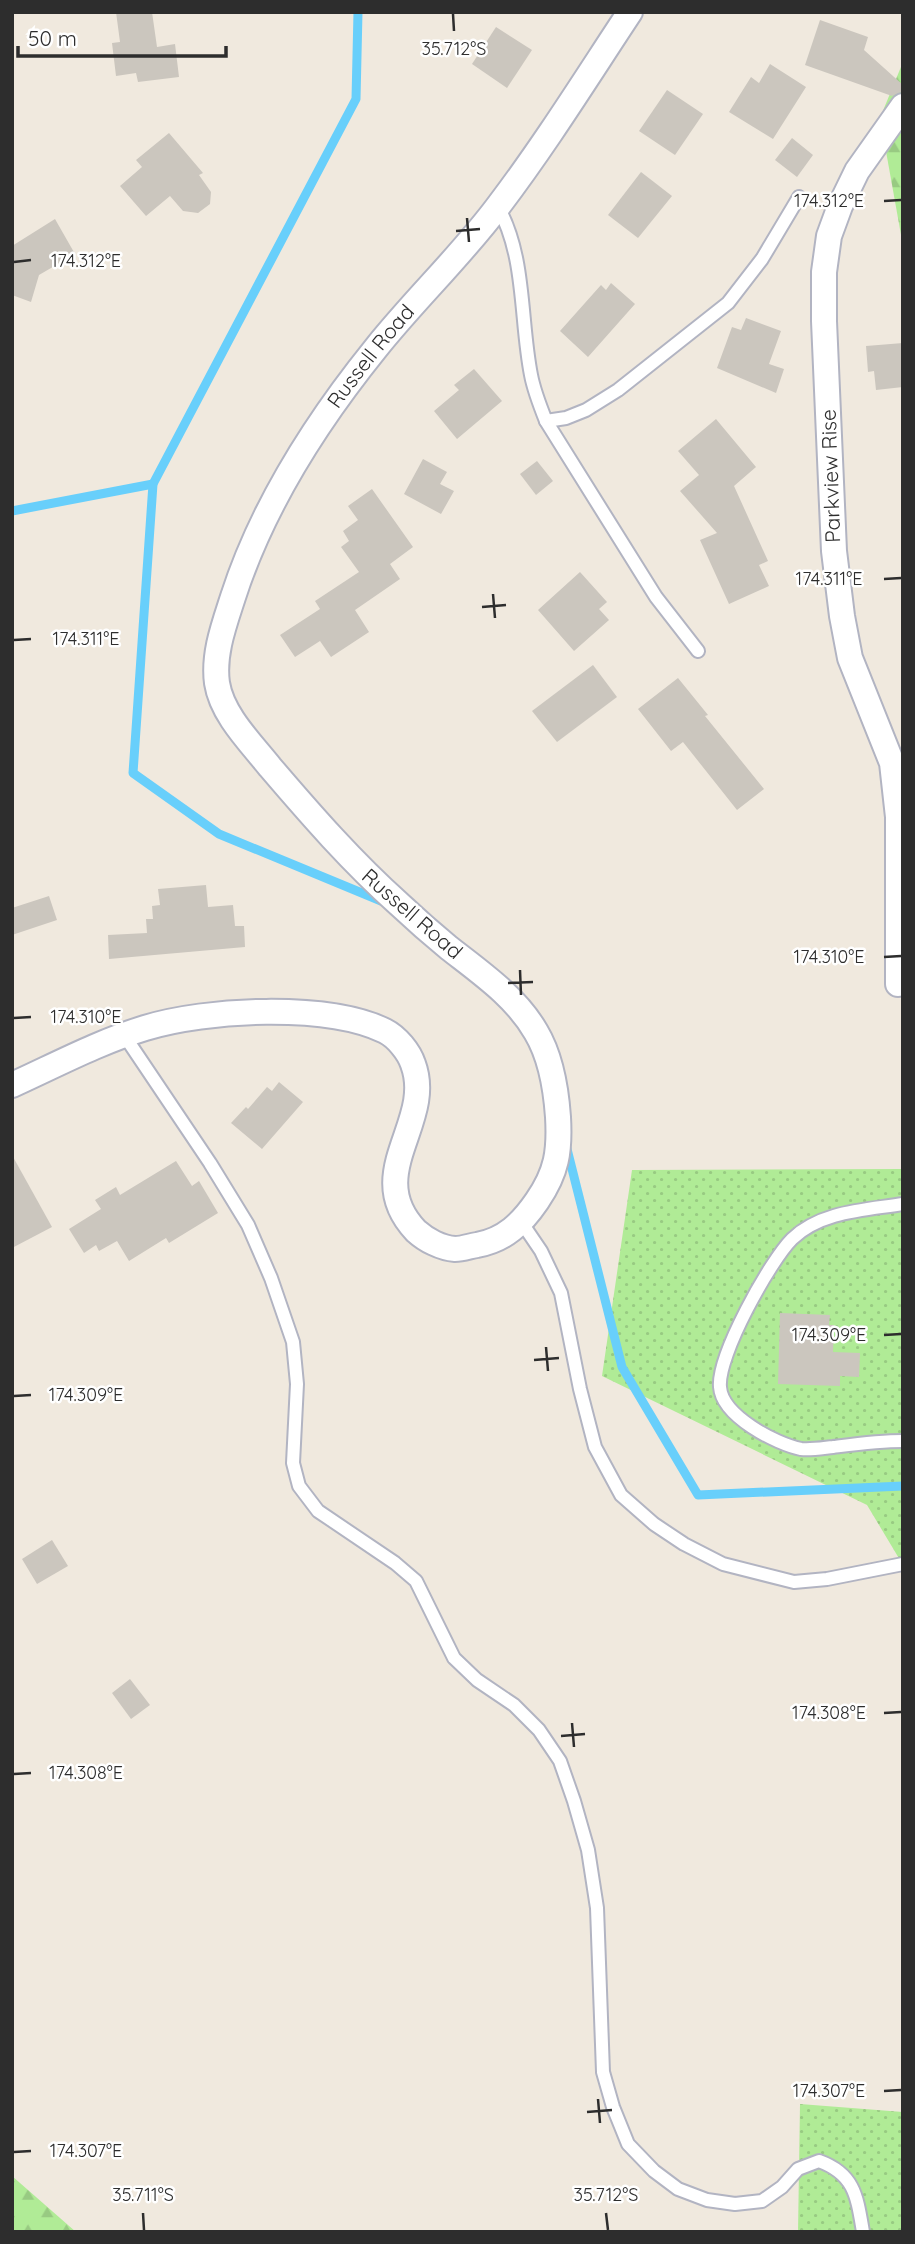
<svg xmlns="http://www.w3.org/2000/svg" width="915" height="2244" viewBox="0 0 915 2244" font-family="Quicksand,sans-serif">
<defs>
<pattern id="grass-dots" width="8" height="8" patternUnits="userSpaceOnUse" patternTransform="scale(1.75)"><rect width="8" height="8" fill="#b0eb96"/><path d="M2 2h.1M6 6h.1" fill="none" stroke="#98ca82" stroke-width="1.8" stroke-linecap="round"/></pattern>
<pattern id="forest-firs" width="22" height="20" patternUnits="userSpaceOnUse" patternTransform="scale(1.75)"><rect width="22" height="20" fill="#b0eb96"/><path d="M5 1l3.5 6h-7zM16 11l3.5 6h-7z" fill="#98ca82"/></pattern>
</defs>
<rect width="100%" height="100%" fill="#f0e9de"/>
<g fill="url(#grass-dots)">
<path d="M903,1169v396l-36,-60 -265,-129 30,-206z"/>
<path d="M800,2104l103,8v120h-105z"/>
</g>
<g fill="url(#forest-firs)">
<path d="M903,62v184l-23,-128z"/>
<path d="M12,2176l64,56h-64z"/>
</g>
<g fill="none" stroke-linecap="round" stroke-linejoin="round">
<g stroke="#68cffb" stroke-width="9">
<path d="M358,12l-2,87 -203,385 -20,289 86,61 167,69"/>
<path d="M12,511l141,-27"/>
<path d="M566,1145l56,222 76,128 205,-9"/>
</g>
</g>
<g fill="#cbc6be">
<path d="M116,12h36l5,35 18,-3 4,33 -41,5 -2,-9 -20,3 -4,-33 8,-1z"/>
<path d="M820,20l48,17 -4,13 39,35v6l-11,5 -87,-31z"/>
<path d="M496,27l36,23 -25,38 -35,-24z"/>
<path d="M770,64l36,23 -33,52 -44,-27 22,-35 8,6z"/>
<path d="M667,90l36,24 -28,41 -36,-24z"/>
<path d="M169,133l34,40 -4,2 12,17 -1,12 -12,9 -15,-2 -13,-15 -24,20 -26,-30 22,-19 -6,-7z"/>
<path d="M792,138l21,17 -16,22 -22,-17z"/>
<path d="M641,172l31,24 -34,42 -30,-23z"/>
<path d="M55,219l20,35 -36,21 -8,27 -19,-7v-49z"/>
<path d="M611,283l24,21 -47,53 -28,-26 41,-46 5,5z"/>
<path d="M746,318l35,13 -12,33 15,5 -8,24 -59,-25 15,-41 9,3z"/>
<path d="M903,343v44l-27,3 -2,-19 -6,1 -2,-26z"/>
<path d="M474,369l28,32 -45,38 -23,-28 25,-21 -5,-5z"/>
<path d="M716,419l40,48 -22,19 34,75 -9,4 10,21 -40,18 -29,-64 17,-7 -37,-42 19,-16 -21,-24z"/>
<path d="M423,459l24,13 -7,12 14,7 -13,23 -37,-20z"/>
<path d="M537,461l16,20 -17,14 -16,-21z"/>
<path d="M372,489l41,58 -23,17 10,15 -45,31 14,22 -38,25 -11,-16 -25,16 -15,-22 40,-26 -5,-8 44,-29 -18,-25 8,-6 -6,-10 15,-11 -10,-14z"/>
<path d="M580,572l27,30 -8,7 10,11 -35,31 -36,-41z"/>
<path d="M593,665l24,32 -60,45 -25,-31z"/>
<path d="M678,678l30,37 -3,1 59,73 -27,21 -54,-68 -12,9 -33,-42z"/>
<path d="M206,885l2,22 25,-2 2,21h9l1,21 -136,12 -1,-24 39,-2 -1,-14h7l-1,-13 8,-1 -2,-16z"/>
<path d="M49,896l8,24 -45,15v-27z"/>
<path d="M279,1082l24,20 -41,47 -31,-26 15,-16 2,2 19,-22 5,4z"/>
<path d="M12,1155l40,72 -40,21z"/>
<path d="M176,1161l16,25 7,-5 19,32 -49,30 -3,-5 -37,23 -12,-20 -18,10 -3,-6 -12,8 -15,-24 32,-20 -6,-9 21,-13 4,8z"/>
<path d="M780,1313l50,2 -1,10h5l-1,27 27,1 -1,24 -19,-1v10l-62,-2z"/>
<path d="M52,1540l16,26 -31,18 -15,-25z"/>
<path d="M130,1679l20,26 -19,14 -19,-26z"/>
</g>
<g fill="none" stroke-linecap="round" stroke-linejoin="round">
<g stroke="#b2b4c2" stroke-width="16">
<g id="service">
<path d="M498,207c28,50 22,113 33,168 3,16 9,31 15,46l110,176 42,54"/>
<path d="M546,421l20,-3 20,-8 32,-20 110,-87 34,-44 37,-62"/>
<path d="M124,1035l86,128 38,62 23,53 22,64 4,42 -4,79 6,23 19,25 77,52 21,18 38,77 23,22 37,25 25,25 21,31 14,40 14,49 9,58 6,164 10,35 15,37 26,27 24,18 29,11 28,4 27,-3 20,-14 16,-18 21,-8c36,13 38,36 44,71"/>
<path d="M903,1204c-37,6 -82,7 -111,35 -22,22 -75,117 -72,148 2,29 56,57 81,62 10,1 22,-1 32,-2 24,-3 46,-6 70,-6"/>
<path d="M522,1223l19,28 20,42 19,96 15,58 26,48 33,29 30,20 39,20 71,18 33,-3 76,-15"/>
</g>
</g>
<g stroke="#b2b4c2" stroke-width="28">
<g id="minor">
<path d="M898,984v-167l-6,-54 -42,-105 -8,-42 -8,-65 -10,-230v-49l5,-36 11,-30 17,-35 46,-65"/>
<path id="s1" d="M12,1085c44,-20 87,-43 133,-57 61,-19 182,-25 240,3 12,6 24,21 28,33 22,59 -52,109 3,167 10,9 25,17 39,18 8,0 15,-3 22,-4 28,-5 45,-22 60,-44 20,-29 23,-50 21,-84 -2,-29 -7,-60 -22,-85 -20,-35 -55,-59 -87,-84 -17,-14 -34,-29 -50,-44 -47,-42 -88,-89 -129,-137 -19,-24 -48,-52 -53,-84 -4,-29 7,-58 16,-86 29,-90 84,-176 143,-249 39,-49 86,-93 123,-143 47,-62 88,-128 131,-193"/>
</g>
</g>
<use href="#service" stroke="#fff" stroke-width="12"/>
<use href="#minor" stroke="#fff" stroke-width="24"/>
</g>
<path fill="none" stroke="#2d2d2d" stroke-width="2.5" d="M453,14l1,17M884,201l17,-1M467,218l2,24M456,231l24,-2M14,262l17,-2M884,579l17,-1M493,594l2,24M482,607l24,-2M14,640l17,-1M884,957l17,-1M520,970l1,25M508,983l25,-1M14,1018l17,-1M884,1335l17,-1M546,1347l2,24M534,1360l25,-2M14,1396l17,-1M884,1713l17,-1M572,1723l2,24M561,1736l24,-2M14,1774l17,-1M884,2091l17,-1M598,2099l2,24M587,2112l25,-2M14,2152l17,-1M143,2213l1,17M606,2213l2,17"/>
<g text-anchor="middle" stroke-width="5" stroke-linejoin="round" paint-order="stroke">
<g font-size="21" fill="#2d2d2d" stroke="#fff">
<text dy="7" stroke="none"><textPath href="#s1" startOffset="1773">Russell Road</textPath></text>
<text transform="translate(831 476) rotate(-92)" y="7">Parkview Rise</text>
<text transform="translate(412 914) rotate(41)" y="7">Russell Road</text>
</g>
</g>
<g font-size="18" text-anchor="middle" fill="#2d2d2d" stroke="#fff" stroke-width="5" stroke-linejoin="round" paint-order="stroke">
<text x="454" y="55">35.712°S</text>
<text x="829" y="207">174.312°E</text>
<text x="86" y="267">174.312°E</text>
<text x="829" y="585">174.311°E</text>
<text x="86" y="645">174.311°E</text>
<text x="829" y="963">174.310°E</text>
<text x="86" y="1023">174.310°E</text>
<text x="829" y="1341">174.309°E</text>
<text x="86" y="1401">174.309°E</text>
<text x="829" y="1719">174.308°E</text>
<text x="86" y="1779">174.308°E</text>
<text x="829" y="2097">174.307°E</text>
<text x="86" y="2157">174.307°E</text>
<text x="143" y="2201">35.711°S</text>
<text x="606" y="2201">35.712°S</text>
</g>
<rect width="915" height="2244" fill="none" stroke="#2d2d2d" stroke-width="28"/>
<path d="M18 46v10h208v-10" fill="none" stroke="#2d2d2d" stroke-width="3.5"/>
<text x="28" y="46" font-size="21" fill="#2d2d2d" stroke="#ffffff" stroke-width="5" paint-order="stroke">50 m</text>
</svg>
